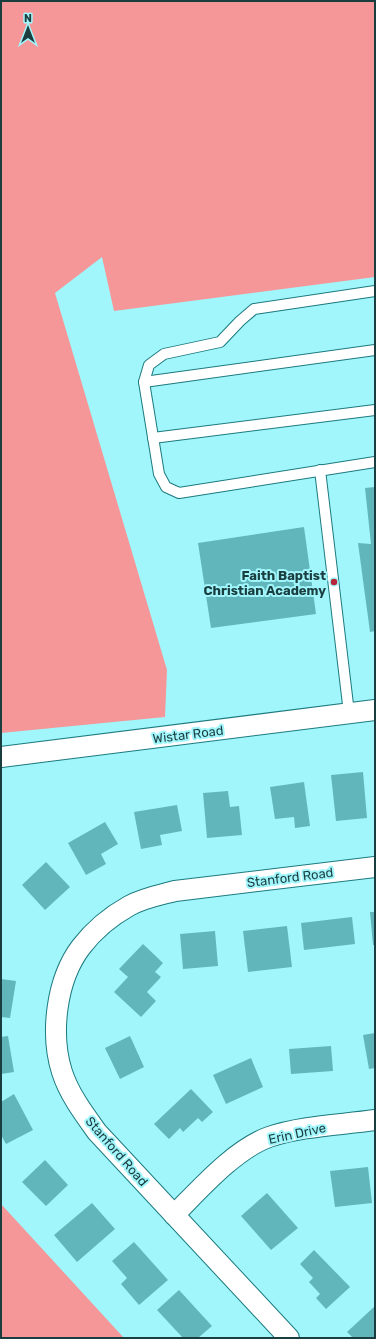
<svg xmlns="http://www.w3.org/2000/svg" width="376" height="1339" viewBox="0 0 376 1339" font-family="Rubik,sans-serif">
<rect width="100%" height="100%" fill="#a1f6fb"/>
<g fill="#f59798">
<path d="M1,1h374v276l-261,34 -12,-54 -47,36 112,377 -2,47 -164,16z"/>
<path d="M1,1204l123,134h-123z"/>
</g>
<g fill="#61b6bb">
<path d="M375,487v144l-5,1 -12,-89 13,1 -6,-56z"/>
<path d="M304,527l12,87 -105,14 -13,-85z"/>
<path d="M363,772l4,46 -31,3 -5,-46z"/>
<path d="M304,782l6,44 -15,2 -1,-11 -19,2 -5,-32z"/>
<path d="M228,791l2,16 9,-1 3,29 -35,3 -4,-45z"/>
<path d="M177,805l5,26 -22,4 2,10 -21,4 -7,-37z"/>
<path d="M105,822l13,22 -17,10 5,10 -20,11 -18,-32z"/>
<path d="M46,862l24,25 -25,23 -23,-25z"/>
<path d="M370,912h5v33h-2z"/>
<path d="M352,917l3,27 -51,6 -3,-27z"/>
<path d="M287,926l5,41 -44,5 -5,-41z"/>
<path d="M215,931l3,35 -35,3 -3,-35z"/>
<path d="M143,944l20,19 -8,9 6,5 -14,15 9,9 -15,16 -27,-25 14,-15 -9,-8z"/>
<path d="M1,979l15,2 -6,37 -9,-1z"/>
<path d="M375,1033v35l-6,1 -6,-34z"/>
<path d="M8,1036l6,36 -13,2v-37z"/>
<path d="M130,1036l14,31 -24,12 -15,-31z"/>
<path d="M331,1046l2,25 -42,3 -2,-25z"/>
<path d="M251,1058l12,29 -37,17 -13,-29z"/>
<path d="M191,1089l22,23 -11,10 -4,-4 -15,14 -3,-4 -11,11 -15,-15z"/>
<path d="M14,1094l19,36 -27,14 -5,-9v-33z"/>
<path d="M45,1160l23,25 -22,21 -24,-24z"/>
<path d="M368,1167l4,36 -37,4 -5,-36z"/>
<path d="M267,1193l31,35 -27,22 -30,-34z"/>
<path d="M92,1203l23,26 -38,33 -23,-27z"/>
<path d="M134,1242l34,38 -29,25 -18,-21 6,-6 -15,-17z"/>
<path d="M314,1250l36,37 -24,22 -10,-11 4,-4 -11,-12 4,-4 -13,-14z"/>
<path d="M179,1290l33,36 -14,12h-15l-26,-28z"/>
<path d="M375,1306v32h-22l-6,-6z"/>
</g>
<g fill="none" stroke-linecap="round" stroke-linejoin="round">
<g stroke="#1c7a7f" stroke-width="12">
<g id="lane">
<path d="M375,291l-121,18 -14,12 -20,21 -56,12 -15,11 -5,17 15,92 7,13 13,6 196,-31"/>
<path d="M144,382l231,-32"/>
<path d="M153,438l222,-28"/>
<path d="M320,470l29,243"/>
</g>
</g>
<g stroke="#1c7a7f" stroke-width="22">
<g id="street">
<path d="M1,757l374,-47"/>
<path d="M174,1215c26,-26 61,-66 95,-78 33,-11 71,-12 106,-17"/>
<path d="M289,1338l-192,-206c-13,-18 -28,-38 -35,-60 -12,-38 -6,-92 19,-125 13,-17 30,-31 48,-41 14,-8 31,-11 46,-15l200,-24"/>
</g>
</g>
<use href="#lane" stroke="#fff" stroke-width="10"/>
<use href="#street" stroke="#fff" stroke-width="20"/>
</g>
<circle fill="#b82639" stroke="#a1f6fb" stroke-width="1.5" cx="334" cy="582" r="4"/>
<g text-anchor="middle" stroke-width="4" stroke-linejoin="round" paint-order="stroke">
<g font-size="13" font-weight="bold" fill="#1a3e40" stroke="#a1f6fb" text-anchor="end">
<text x="326" y="580">Faith Baptist<tspan x="326" dy="15">Christian Academy</tspan></text>
</g>
<g font-size="13" fill="#1a3e40" stroke="#a1f6fb">
<text transform="translate(188 734) rotate(-7)" y="5">Wistar Road</text>
<text transform="translate(290 877) rotate(-7)" y="5">Stanford Road</text>
<text transform="translate(297 1133) rotate(-12)" y="5">Erin Drive</text>
<text transform="translate(117 1151) rotate(49)" y="5">Stanford Road</text>
</g>
</g>
<rect width="376" height="1339" fill="none" stroke="#1a3e40" stroke-width="4"/>
<g transform="translate(28 28)" stroke="#a1f6fb" stroke-width="3" paint-order="stroke">
<path d="M0-3L7 15L0 10L-7 15Z" fill="#1a3e40"/>
<text y="-6" font-size="11" font-weight="bold" text-anchor="middle" fill="#1a3e40">N</text>
</g>
</svg>
